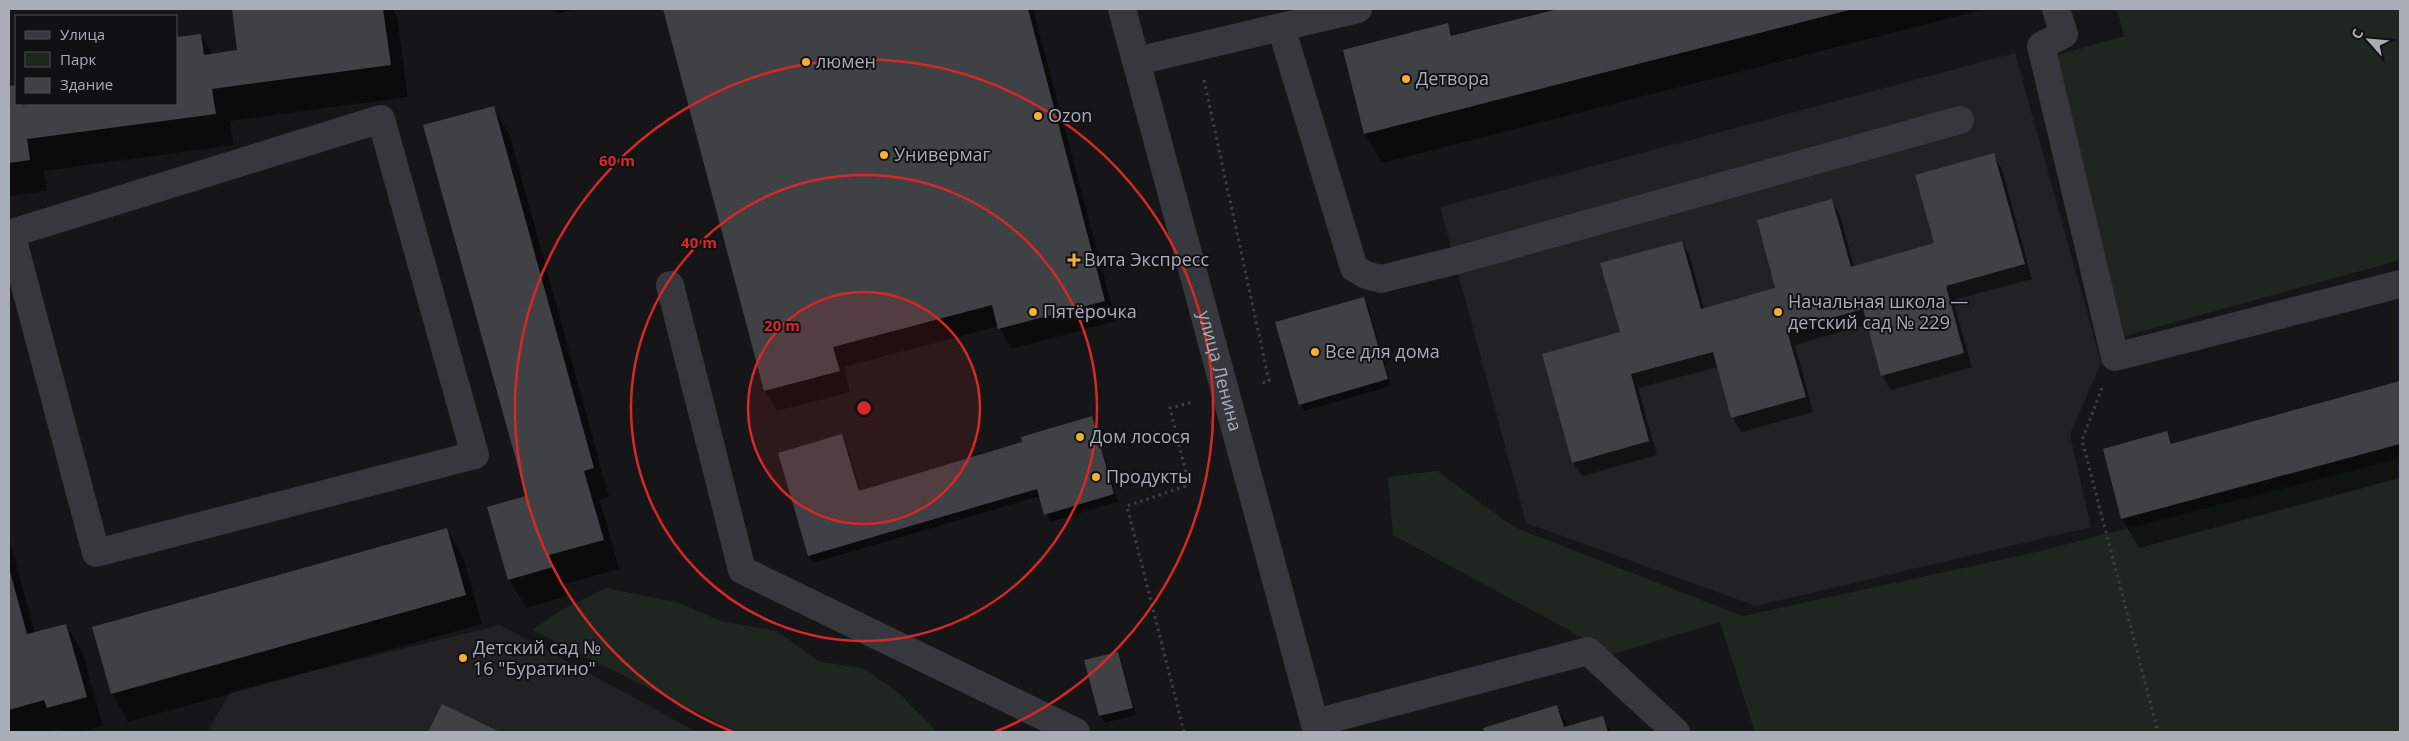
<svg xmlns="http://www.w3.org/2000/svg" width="2409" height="741" viewBox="0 0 2409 741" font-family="'Open Sans',sans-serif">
<rect width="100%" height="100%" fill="#161618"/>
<g fill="#222225">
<path d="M2015,53l86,310 -31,72 21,92 -335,79 -230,-83 -86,-316z"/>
<path d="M500,625l197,107h-490l24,-41z"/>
</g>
<g fill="#1e261f">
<path d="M2117,9h283v251l-275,76 -70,-280 69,-20z"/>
<path d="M2400,458v274h-645l-35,-110 -107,32 -220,-119 -5,-58 49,-6 77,56 229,89 289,-63z"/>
<path d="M606,588l74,15 40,18 57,10 41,30 47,8 35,25 37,38h-200l-205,-102 28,-19z"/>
</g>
<g fill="#0007">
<path d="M233,9h160l4,8 11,80 -178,24 3,24 -189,26 3,20 -38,5v-109l7,-1v18h13l1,2 14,-2h132l25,-69 11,20 27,-3z"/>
<path d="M555,9h22l-19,5z"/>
<path d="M665,9h368l83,312 -105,28 -12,-23 -155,41 6,25 -73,19 -12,-20z"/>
<path d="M1563,9h423l-604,154 -17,-29 -20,-83 103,-26 6,11z"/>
<path d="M493,107l17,29 99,361 -9,3 19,69 -54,15 3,12 -42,12 -17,-29 18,-82z"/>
<path d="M1993,155l9,14 30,110 -79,21 19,67 -81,23 -9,-14 -14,-52 -73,21 18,67 -72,20 -8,-14 -15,-51 -80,21 19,67 -75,21 -9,-14 48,-129 61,-91 8,15 14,52 73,-20 55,-89 8,15 14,52 82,-23z"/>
<path d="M1363,298l5,7 23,81 -87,25 -4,-7z"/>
<path d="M2400,383v95l-261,70 -17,-29 -18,-69 62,-17 7,11z"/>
<path d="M1091,418l4,7 23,77 -68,20 -10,-26 -227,67 -4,-7 33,-120 4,7 14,48 164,-48z"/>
<path d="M447,530l17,29 18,65 -354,98 -16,-29z"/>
<path d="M9,538l26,95 31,-8 17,29 20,72 -22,6h-19l-2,-3 -11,3h-40z"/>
<path d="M1117,653l4,7 15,55 -31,8 -4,-7 -15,-55z"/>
<path d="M443,705l54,27h-68z"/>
<path d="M1557,707l12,20 33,-10 9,15h-125l-1,-3z"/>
</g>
<g fill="#404145">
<path d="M232,9h151l8,56 -179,24 4,25 -189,25 3,21 -21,3v-77l7,-1v19h6v2l14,-2h140v-67l25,-3 3,21 33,-5z"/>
<path d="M663,9h365l77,292 -107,28 -6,-24 -159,42 7,24 -76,20z"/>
<path d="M1558,9h295l-489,125 -21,-84 105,-27 3,13z"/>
<path d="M494,106l100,362 -10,3 20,69 -55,15 4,12 -45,13 -21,-73 39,-11 -103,-371z"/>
<path d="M1994,153l31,111 -79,22 18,67 -83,23 -18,-67 -76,22 19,66 -75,21 -18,-66 -82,22 18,67 -77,22 -30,-109 78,-22 -20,-69 82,-22 19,68 74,-21 -18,-68 75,-21 19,68 83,-24 -19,-68z"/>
<path d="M1364,297l24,82 -89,26 -24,-83z"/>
<path d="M2400,381v63l-279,75 -18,-70 64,-18 4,13z"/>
<path d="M1092,416l22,78 -70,21 -7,-26 -229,67 -30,-103 64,-19 17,57 163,-49 -1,-5z"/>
<path d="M447,528l19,67 -355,99 -19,-67z"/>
<path d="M9,568l18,66 39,-10 21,73 -40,11 -3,-8 -35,10z"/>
<path d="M1118,652l15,56 -34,8 -15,-56z"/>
<path d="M442,704l58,28h-72z"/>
<path d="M1557,705l7,22 39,-11 5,16h-123l-2,-4z"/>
</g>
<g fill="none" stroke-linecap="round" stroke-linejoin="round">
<g stroke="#3d3f44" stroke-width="3" stroke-dasharray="2.5 4" stroke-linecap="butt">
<path d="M1204,80l65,301 -10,3"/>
<path d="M2102,388l-20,52 76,292"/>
<path d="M1184,732l-57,-226 62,-21 -19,-77 23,-6"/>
</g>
<g stroke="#37383d" stroke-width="28">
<path id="s1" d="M1122,9l195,723"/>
<path d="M2056,9l8,25 -23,12 74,311 285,-73"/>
<path d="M1281,27l73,241 12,7 15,4 73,-18 506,-141"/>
<path d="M1137,61l221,-52"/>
<path d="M9,234l372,-115 94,336 -379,98 -85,-320"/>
<path d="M670,285l72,285 334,162"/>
<path d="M1315,723l273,-72 88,81"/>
</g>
</g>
<circle cx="864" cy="408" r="116" fill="#d62828" fill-opacity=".12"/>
<g fill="none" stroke="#d62828" stroke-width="2.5">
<circle cx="864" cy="408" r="116"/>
<circle cx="864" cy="408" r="233"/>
<path d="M733 732A349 349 0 1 1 995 732"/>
</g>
<g fill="#f2b134" stroke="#111113" stroke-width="2">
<circle cx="806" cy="62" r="5"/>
<circle cx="1406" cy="79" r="5"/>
<circle cx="1038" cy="116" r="5"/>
<circle cx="884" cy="155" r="5"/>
<path d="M1071.5 252.5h5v5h5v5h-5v5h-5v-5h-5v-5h5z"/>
<circle cx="1033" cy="312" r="5"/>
<circle cx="1778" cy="312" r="5"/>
<circle cx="1315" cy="352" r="5"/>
<circle cx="1080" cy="437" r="5"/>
<circle cx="1096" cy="477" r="5"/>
<circle cx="463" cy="658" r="5"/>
</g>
<g text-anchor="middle" stroke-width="4" stroke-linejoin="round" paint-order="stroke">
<g font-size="18" fill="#a8adb8" stroke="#111113" text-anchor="start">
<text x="816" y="68">люмен</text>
<text x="1416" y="85">Детвора</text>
<text x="1048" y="122">Ozon</text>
<text x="894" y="161">Универмаг</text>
<text x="1084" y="266">Вита Экспресс</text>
<text x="1788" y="308">Начальная школа —<tspan x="1788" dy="21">детский сад № 229</tspan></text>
<text x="1043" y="318">Пятёрочка</text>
<text x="1325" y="358">Все для дома</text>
<text x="1090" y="443">Дом лосося</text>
<text x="1106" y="483">Продукты</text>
<text x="473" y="654">Детский сад №<tspan x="473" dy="21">16 "Буратино"</tspan></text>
</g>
<g font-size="18" fill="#a8adb8" stroke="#111113">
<text dy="6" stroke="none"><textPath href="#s1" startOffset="375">улица Ленина</textPath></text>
</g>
</g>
<circle cx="864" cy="408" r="8" fill="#d62828" stroke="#111113" stroke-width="2.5"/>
<g font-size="15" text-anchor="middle" font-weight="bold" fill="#d62828" stroke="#111113" stroke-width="4" stroke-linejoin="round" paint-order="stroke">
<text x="617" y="166">60 m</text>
<text x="699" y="248">40 m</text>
<text x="782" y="331">20 m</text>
</g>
<rect width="2409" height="741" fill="none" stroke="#a8adb8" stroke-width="20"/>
<rect x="15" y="15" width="162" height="90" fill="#111113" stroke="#4d4f55"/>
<rect x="25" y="31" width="25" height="8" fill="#37383d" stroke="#4d4f55"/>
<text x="60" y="40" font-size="15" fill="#a8adb8">Улица</text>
<rect x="25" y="52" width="25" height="15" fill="#1e261f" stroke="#4d4f55"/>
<text x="60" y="65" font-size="15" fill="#a8adb8">Парк</text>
<rect x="25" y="78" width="25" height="15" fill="#404145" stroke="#4d4f55"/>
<text x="60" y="90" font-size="15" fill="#a8adb8">Здание</text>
<g transform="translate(2369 40) rotate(297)" stroke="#111113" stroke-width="4" paint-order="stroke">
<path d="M0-4L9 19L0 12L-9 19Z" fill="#a8adb8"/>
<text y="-8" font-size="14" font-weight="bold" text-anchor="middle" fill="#a8adb8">С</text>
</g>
</svg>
